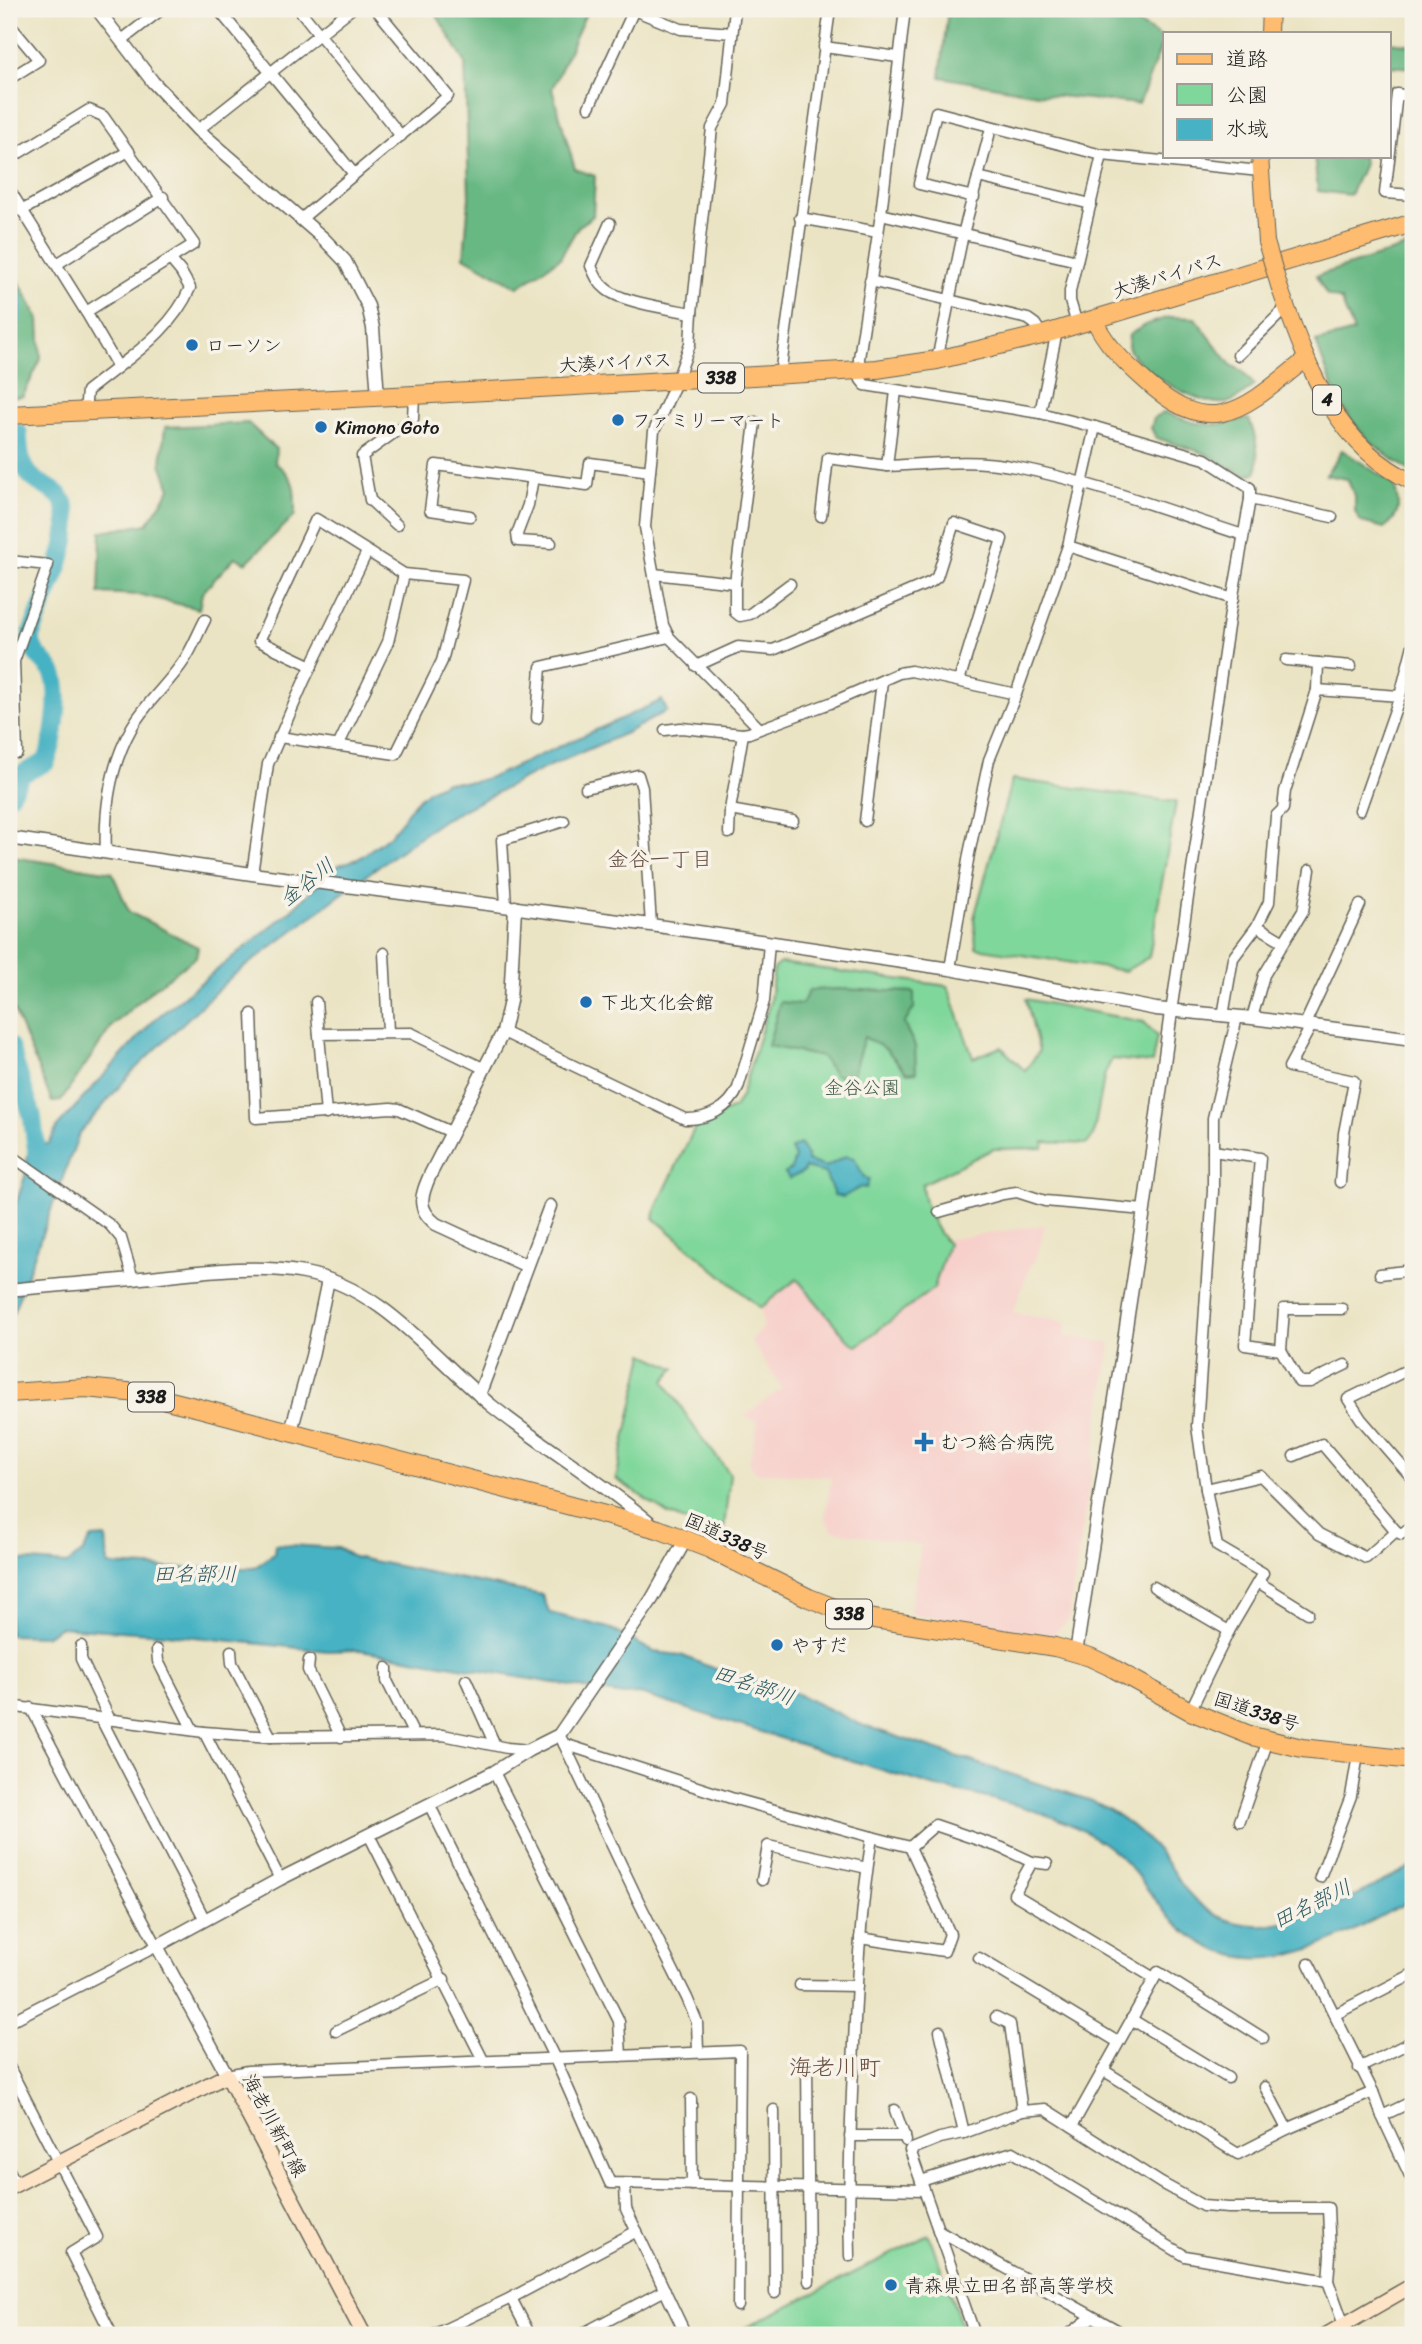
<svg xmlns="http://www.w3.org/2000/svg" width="1422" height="2344" viewBox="0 0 1422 2344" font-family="Sriracha,'Klee One',sans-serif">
<rect width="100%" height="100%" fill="#f7f3e8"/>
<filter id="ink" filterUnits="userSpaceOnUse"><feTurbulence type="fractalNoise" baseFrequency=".0143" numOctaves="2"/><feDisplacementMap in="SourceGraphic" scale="14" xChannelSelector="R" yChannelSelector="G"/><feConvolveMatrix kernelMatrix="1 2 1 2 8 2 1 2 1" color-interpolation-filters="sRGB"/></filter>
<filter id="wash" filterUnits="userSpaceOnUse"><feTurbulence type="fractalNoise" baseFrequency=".00686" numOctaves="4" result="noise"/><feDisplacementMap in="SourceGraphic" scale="28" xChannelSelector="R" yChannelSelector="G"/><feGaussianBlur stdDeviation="1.57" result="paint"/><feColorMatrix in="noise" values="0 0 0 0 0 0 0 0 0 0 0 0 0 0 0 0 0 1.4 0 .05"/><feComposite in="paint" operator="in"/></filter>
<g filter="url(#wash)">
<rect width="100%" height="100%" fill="#ebe4c4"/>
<path fill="#f7d0cb" d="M1045,1225l-8,33 -6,6 -18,49 54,9 -2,13 46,8 -43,278 -16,14 -142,-22 11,-68 -88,-14 -8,-13 6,-41 -77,-5 -5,-10 9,-40 -14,-6 38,-28 -31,-47 12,-14 -2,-18 36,-29 49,58 12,9 76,-58 15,-50z"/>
<g fill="#80d79b" stroke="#4e7a5c" stroke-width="2">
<path d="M1012,779l164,23 -27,155 -24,14 -149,-23 -2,-30z"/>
<path d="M780,963l168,23 25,72 28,-11 24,24 14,-20 -13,-52 118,23 13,14 -5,27 -40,-4 -7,14 -12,63 -6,8 -43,-2 -1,6 -50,1 -71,35c1,20 12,45 26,60l-14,44 -77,58 -10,-7 -50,-60 -37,29 -106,-90 2,-10 40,-83 38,-17 7,-12 29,-94 4,-34z"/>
<path d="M644,1354l31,14 -11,13 34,52 32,41 -7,63 -55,-23 -52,-35z"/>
<path d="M929,2235l36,100h-235h1z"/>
</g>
<g fill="#68b883" stroke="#426a50" stroke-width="2">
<path d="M433,9h155l-36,80 23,80 20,7 -2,40 -15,11 -18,31 -42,29 -54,-30 5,-60 -4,-135z"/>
<path d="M948,9h167l49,30 -25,65 -101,-10 -98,-17z"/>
<path d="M1389,42l24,3v23l-24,-2z"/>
<path d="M1314,156h49l1,8 -14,31 -32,-4z"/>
<path d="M1409,246l4,9v218c-18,-12 -36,-24 -51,-40 -20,-20 -37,-64 -46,-91l38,-10 -13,-32 -14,-5 -11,-19z"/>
<path d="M9,263l30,56 2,40 -18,37 -14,2z"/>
<path d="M1169,317l26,1 36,47 11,6 12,14c-8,7 -18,16 -28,18 -25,4 -92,-33 -98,-57 0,-1 1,-10 1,-11l16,-10z"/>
<path d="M1164,412c19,7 36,15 57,12 10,-1 18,-5 28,-5 7,18 10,33 8,53l-11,4 -42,-23 -48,-15 -5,-10 3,-10z"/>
<path d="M248,423l28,26 -1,14c22,15 20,27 20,52l-49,48 -11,-6 -33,36 -3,16 -58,-14 -42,-2 2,-61 46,-8 23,-35 -9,-26 4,-36z"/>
<path d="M1342,450l52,34c5,20 9,30 -10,44l-23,-6 -6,-10v-16l-8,-17 -21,-4z"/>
<path d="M12,857l100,15 17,40 69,35 -2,10 -43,32 -41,37 -51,75 -9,1 -43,-104v-132z"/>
<path d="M838,989l76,3v16l-10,16 11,22 1,26 -9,1 -21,-24 -22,-12 -13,43 -17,-6 -12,-17 -54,-11 12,-44 22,2 7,-14z"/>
</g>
<g fill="#46b2c3" stroke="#316770" stroke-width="2">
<path d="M662,700l5,11 -41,22 -83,36 -100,51 -67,48 -147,111 -98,94 -52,61 -70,190v-99l17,-52 3,-30 20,1 8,-17 97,-107 135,-108 50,-47 19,-6 31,-23 10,-11 15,-22 15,-13 16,-8h28l21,-6z"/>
<path d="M800,1144l7,12v5l19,6 20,-11 8,2 10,19 5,2 -3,9 -5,-1 -18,10 -9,-2 -9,-22 -20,-5 -2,4 -14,7 -4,-6 6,-4 4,-11 -4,-9z"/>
<path d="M106,1537l2,28 59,3h87l20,-14 1,-10 63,4 15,9 189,38 8,18 59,15 45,24 27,3 31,13 83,25 67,32 233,77c26,13 48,31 66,53 9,11 16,24 25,35 64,77 159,9 227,-24v33c-77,40 -160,99 -239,22 -23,-22 -37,-52 -63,-72 -44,-36 -120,-51 -175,-62l-296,-93 -17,1 -263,-45 -32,1 -162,-17 -107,-7 -13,9 -37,-1v-76l58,5 15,-11 10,-15z"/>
</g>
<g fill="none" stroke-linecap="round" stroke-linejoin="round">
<g stroke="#46b2c3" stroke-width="19">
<path d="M9,288l6,14 -4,19 -2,1"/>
<path d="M9,795l13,-21 24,-12c8,-19 16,-70 7,-89 -7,-12 -22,-19 -22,-36 1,-7 7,-18 9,-25 12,-31 32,-68 26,-103 -4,-21 -26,-21 -37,-35 -10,-12 -10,-27 -11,-41"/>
<path d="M9,1046l23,69 7,54"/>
</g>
</g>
</g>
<g filter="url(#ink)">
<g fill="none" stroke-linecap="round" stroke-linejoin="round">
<g stroke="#646257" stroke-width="13">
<g id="minor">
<path d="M218,9l136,165"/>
<path d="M299,9l102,127"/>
<path d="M735,9l-10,95 -13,24 -20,185 -2,31 -13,36 -23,51 -4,40 -5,56 18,98 6,12 90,91"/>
<path d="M905,9l-24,205 -22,144v13l2,9 4,5 175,28 55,14 110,32 45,29v11l-20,114 -59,399"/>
<path d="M9,24l30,36 -30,19"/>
<path d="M122,40l40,-31"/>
<path d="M824,47l74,10"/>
<path d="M1413,97l-16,-3 -12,99 28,2"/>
<path d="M589,107l45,-97 47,19 51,4"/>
<path d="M198,130l153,-121"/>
<path d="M9,159l80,-49 14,6 91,128 -108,68"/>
<path d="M978,177l113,27"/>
<path d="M9,189l77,123 32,55 -31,24 -2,20"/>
<path d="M974,197l-55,-13 17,-72 166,43 158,16"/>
<path d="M21,211l108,-60"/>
<path d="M881,214l196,47"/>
<path d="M800,218l78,14"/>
<path d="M301,219l147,-123 -72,-87"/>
<path d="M610,223l-19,43c4,9 7,17 15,23 15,13 65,20 86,24"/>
<path d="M57,264l106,-67"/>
<path d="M870,281l158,38 7,5 7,11"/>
<path d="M1077,324l-7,-23v-10l32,-136"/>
<path d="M1238,355l49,-48"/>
<path d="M937,360l26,-126 28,-106"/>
<path d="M118,367c28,-21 58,-46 72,-79l-9,-16 -10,-12"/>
<path d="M780,375l50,-366"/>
<path d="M896,391l-9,75c42,-2 87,-8 129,1 77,15 152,44 227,68"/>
<path d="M1040,413l17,-82"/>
<path d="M755,422l-20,161v29l5,4 10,-2 40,-30"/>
<path d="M533,478l-5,27 -11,29 1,7 33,2"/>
<path d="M1250,499l82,18"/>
<path d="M470,516l-40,-6 6,-45 151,20 3,-22 60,8"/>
<path d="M821,516l7,-58 59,8"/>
<path d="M397,525l-27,-25 -8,-44 51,-37 1,-24"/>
<path d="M1068,546l165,53"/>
<path d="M9,561l39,4 -34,96 3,92"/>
<path d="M654,574l81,9"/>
<path d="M1286,660l65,6"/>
<path d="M696,666l42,-19 35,3 158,-68 6,-5 17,-54 48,16 -43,142"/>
<path d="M1317,690l1,-27"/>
<path d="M537,718l4,-51 128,-30"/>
<path d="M665,730l16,-2 62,6 6,-1 84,-31 66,-29 12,-2 105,23"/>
<path d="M279,737l117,17 46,-93 21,-81 -59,-6 -88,-55 -57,122 53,25"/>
<path d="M338,746l50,-104 16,-68"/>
<path d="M586,788l52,-13 4,13 9,137"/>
<path d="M730,810l63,11"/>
<path d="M1360,810l40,-114"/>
<path d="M865,821l17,-140"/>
<path d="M729,833l1,-23 13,-76"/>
<path d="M106,853c-2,-43 4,-87 26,-126 14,-25 38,-44 53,-68 8,-12 13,-26 20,-39"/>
<path d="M252,874l16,-110 36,-83 63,-129"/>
<path d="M506,906l-4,-66 62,-19"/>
<path d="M1284,942l19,-31 7,-41"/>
<path d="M384,953l4,78"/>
<path d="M950,969l19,-115 20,-94 27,-66 52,-148 27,-119"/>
<path d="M316,1002l10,112"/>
<path d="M252,1014l4,104 135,-10 8,1 52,23"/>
<path d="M1223,1016l10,-58 24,-32 12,-24 7,-86 7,-7 2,-18 32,-101 83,6 13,-51"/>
<path d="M1252,1018l12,-43 20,-33 -27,-16"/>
<path d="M1304,1026l56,-121"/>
<path d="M1311,1026l-22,41 65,14 -10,52 -4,49"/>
<path d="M503,1032l182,87c22,1 45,-11 53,-31l26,-87 5,-58"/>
<path d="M319,1034l92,-1 74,36"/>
<path d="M1213,1151l47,7 -15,187 36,5 18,32h11l35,-17"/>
<path d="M9,1154l101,71 11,13 12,41"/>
<path d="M939,1212l64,-18 14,-2 28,9 99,9"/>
<path d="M1380,1274l33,-4"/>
<path d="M1281,1350l3,-41h58"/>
<path d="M1413,1372h-10l-55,27 13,20 52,60"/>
<path d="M1294,1456l28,-12 74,87 5,3 12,-8"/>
<path d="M1206,1489l55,-13 58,58 47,24 30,-27"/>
<path d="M1258,1582l50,31"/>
<path d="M1154,1587l75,44"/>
<path d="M81,1646v13l29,61"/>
<path d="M157,1650l1,11 35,69"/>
<path d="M231,1651l1,12 39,74"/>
<path d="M309,1660l-1,10 33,67"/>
<path d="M387,1668v13l27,54"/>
<path d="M466,1680l29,65"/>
<path d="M9,1706l195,26 67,5 172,-2 64,13 22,2"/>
<path d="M1190,1711l39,-80 34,-58 -46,-27 -11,-57 -9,-63 16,-235v-73l24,-101"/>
<path d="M101,1719l104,201"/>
<path d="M204,1732l76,147"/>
<path d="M562,1740l76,160 49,98 10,24 1,29"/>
<path d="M564,1744l167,54 141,39c-11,68 -15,137 -18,206 -3,71 -6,142 -4,213"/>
<path d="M494,1772l125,249 2,35"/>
<path d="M429,1804l126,255 55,124 314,7"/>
<path d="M1240,1821l28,-81"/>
<path d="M369,1835l114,225"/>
<path d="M872,1837l38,10 25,-22 67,23 30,14 15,2"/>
<path d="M1032,1862l-18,32 140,84"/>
<path d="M1320,1877l31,-81 7,-41"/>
<path d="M762,1880l6,-34 99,22"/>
<path d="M860,1938l84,13 6,-17 -40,-87"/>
<path d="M979,1958l139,84"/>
<path d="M1309,1964l64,128 9,24 31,66"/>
<path d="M800,1985l57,1"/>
<path d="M1334,2015l79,-41"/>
<path d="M996,2017l14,7 12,87"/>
<path d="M1131,2019l97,59"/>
<path d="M9,2022l148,-76 -126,-238"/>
<path d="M336,2031l108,-52"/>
<path d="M940,2031l24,102"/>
<path d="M807,2062l2,219"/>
<path d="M9,2067l88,170 -26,16 41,82"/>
<path d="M1359,2068l54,-27"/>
<path d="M1103,2070l135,84 49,-25 86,-37"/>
<path d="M227,2075l21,-4 492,-20 -2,255"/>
<path d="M1265,2087l22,42"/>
<path d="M691,2099l1,86"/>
<path d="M774,2110l1,183"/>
<path d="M895,2110l11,31"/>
<path d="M1382,2116l31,-15"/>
<path d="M1072,2126l86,-154 105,66"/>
<path d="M850,2136h55"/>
<path d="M9,2170l7,15"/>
<path d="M921,2181l92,-29 172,104 143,25"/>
<path d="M625,2185l1,24 60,126"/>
<path d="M938,2230l188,105"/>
<path d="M511,2298l19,37"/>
<path d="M433,2335l78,-37 126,-67"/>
<path d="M580,2335l85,-45"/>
<path d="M975,2335l-65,-185 30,-12 24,-5 58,-22 23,-2 116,74 42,23 25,2h100l2,47 -2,26 16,44"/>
<path d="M1068,2335l24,-18"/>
</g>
</g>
<g stroke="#646257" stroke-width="15">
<g id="tertiary">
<path d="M97,9l56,73 45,48 125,108 22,23 23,45 5,22 5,69"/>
<path d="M9,838l243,36 399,51 299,44 206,40 96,9 161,21"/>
<path d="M515,907l-5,94 -7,31 -73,143c-9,21 -14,33 6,49l91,42"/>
<path d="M9,1290c44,-5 88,-7 132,-12 53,-5 110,-15 163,-5 79,14 130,86 188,133 53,42 111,76 162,120"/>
<path d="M479,1395l71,-189"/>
<path d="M290,1434l22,-78 16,-76"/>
<path d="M1076,1653l68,-443 27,-198"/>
<path d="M227,2075l-70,-129 123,-67 214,-107 35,-22 30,-15 93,-136 34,-60"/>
</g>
</g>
<g stroke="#646257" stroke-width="17">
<g id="secondary">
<path d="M9,2188l218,-113 137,260"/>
<path d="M1326,2335l87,-50"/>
</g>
</g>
<g stroke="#646257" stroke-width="18">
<g id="primary">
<path d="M1269,33l1,-24"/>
<path d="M1260,156l6,86"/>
<path d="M1280,289c27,75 54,157 133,193"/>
<path d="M1094,319c10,23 28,41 47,58 70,66 101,34 165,-18"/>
</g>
</g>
<g stroke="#646257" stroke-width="20">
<g id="trunk">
<path d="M9,415l405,-20 463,-26 60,-9 105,-25 371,-112"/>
<path d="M9,1393l76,-5 53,5 61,15 459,121 52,20 99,49 46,18 200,31 35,10 19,9 81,45 62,25 50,12 111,12"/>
</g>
</g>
<use href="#minor" stroke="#fff" stroke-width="10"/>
<use href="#tertiary" stroke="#fff" stroke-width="12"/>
<use href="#secondary" stroke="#fee4c6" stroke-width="14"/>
<use href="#primary" stroke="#fdbc70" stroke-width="16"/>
<use href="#trunk" stroke="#fdbc70" stroke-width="18"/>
<g stroke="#646257" stroke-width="18" stroke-linecap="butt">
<path id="primary-bridge" d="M1266,242l14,47"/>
</g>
<use href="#primary-bridge" stroke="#fdbc70" stroke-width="16"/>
</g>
</g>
<g fill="#1f6fb2" stroke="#f7f3e8" stroke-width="2.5">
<circle cx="192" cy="345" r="7"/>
<circle cx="618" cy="420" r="7"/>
<circle cx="321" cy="427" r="7"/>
<circle cx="586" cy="1002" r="7"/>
<path d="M920.5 1431.5h7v7h7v7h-7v7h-7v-7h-7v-7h7z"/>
<circle cx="777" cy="1645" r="7"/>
<circle cx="891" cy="2285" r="7"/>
</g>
<g text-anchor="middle" stroke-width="7" stroke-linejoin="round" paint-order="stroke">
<g fill="#f7f3e8" stroke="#5e5c59" stroke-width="2">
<rect x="698" y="363.5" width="46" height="29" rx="5"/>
<rect x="1313" y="385.5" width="28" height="29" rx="5"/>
<rect x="128" y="1382.5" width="46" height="29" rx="5"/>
<rect x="826" y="1599.5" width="46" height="29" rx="5"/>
</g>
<g font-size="18" font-weight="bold" fill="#1c1c1c">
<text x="721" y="384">338</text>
<text x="1327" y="406">4</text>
<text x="151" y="1403">338</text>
<text x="849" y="1620">338</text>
</g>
<g font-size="19" fill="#1c1c1c" stroke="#f7f3e8">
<text transform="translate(1167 275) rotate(-17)" y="7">大湊バイパス</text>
<text transform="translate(615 362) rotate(-3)" y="7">大湊バイパス</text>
<text transform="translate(727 1536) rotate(24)" y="7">国道338号</text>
<text transform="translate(1257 1711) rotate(18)" y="7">国道338号</text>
<text transform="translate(275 2125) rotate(62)" y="7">海老川新町線</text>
</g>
<g font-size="19" fill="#1c1c1c" stroke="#f7f3e8" text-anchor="start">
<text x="206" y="352">ローソン</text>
<text x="632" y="427">ファミリーマート</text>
<text x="335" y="434">Kimono Goto</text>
<text x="600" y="1009">下北文化会館</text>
<text x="940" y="1449">むつ総合病院</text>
<text x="791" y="1652">やすだ</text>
<text x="905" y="2292">青森県立田名部高等学校</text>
</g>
<g font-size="19" fill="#3f5d48" stroke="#f7f3e8">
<text x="862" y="1094">金谷公園</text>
</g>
<g font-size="21" fill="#674e40" stroke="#f7f3e8">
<text x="660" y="866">金谷一丁目</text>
</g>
<g font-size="21" font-style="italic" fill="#2d585f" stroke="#f7f3e8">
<text transform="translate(307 882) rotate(-38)" y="7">金谷川</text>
<text x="195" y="1581">田名部川</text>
<text transform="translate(754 1685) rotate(19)" y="7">田名部川</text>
<text transform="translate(1312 1904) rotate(-26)" y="7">田名部川</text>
</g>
<g font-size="23" fill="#674e40" stroke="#f7f3e8">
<text x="835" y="2075">海老川町</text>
</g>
</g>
<rect width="1422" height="2344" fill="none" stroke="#f7f3e8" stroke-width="35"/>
<rect x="1163" y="32" width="228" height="126" fill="#f7f3e8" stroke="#9f9d96" stroke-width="2"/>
<rect x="1177" y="54" width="35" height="10" fill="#fdbc70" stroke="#9f9d96" stroke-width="2"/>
<text x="1226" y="66" font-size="21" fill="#1c1c1c">道路</text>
<rect x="1177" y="84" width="35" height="21" fill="#80d79b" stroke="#9f9d96" stroke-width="2"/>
<text x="1226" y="102" font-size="21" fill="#1c1c1c">公園</text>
<rect x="1177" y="119" width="35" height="21" fill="#46b2c3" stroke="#9f9d96" stroke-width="2"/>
<text x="1226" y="136" font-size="21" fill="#1c1c1c">水域</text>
</svg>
